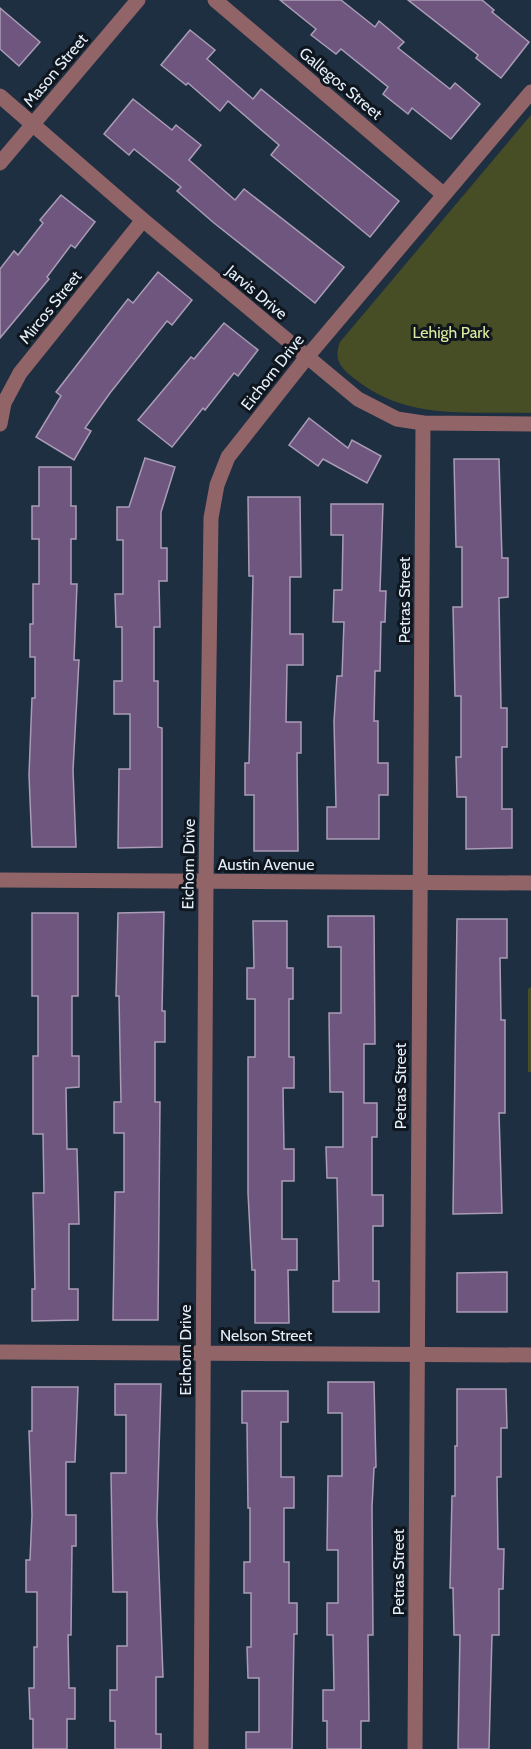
<svg xmlns="http://www.w3.org/2000/svg" width="531" height="1749" viewBox="0 0 531 1749" font-family="Cabin,sans-serif">
<rect width="100%" height="100%" fill="#1d2f41"/>
<g fill="#474d25">
<path d="M531,115v298c-63,-2 -124,8 -176,-34 -14,-11 -22,-19 -15,-37z"/>
<path d="M531,987v85h-3v-83z"/>
</g>
<g fill="#6e567f" stroke="#aa9cb6" stroke-width="1.5">
<path d="M280,0h61l34,27 4,-6 25,21 -6,6 52,41 5,-6 25,21 -29,35 -39,-31 -4,6 -25,-20 5,-7 -47,-38 -5,5 -25,-19 5,-6z"/>
<path d="M408,0h74l12,10 -2,2 37,30 -28,36 -25,-20 2,-3z"/>
<path d="M0,8l40,34 -21,24 -19,-17z"/>
<path d="M190,30l25,20 -8,9 46,40 8,-10 138,112 -29,36 -99,-82 8,-10 -51,-44 -8,10 -32,-28 -2,2 -25,-20z"/>
<path d="M133,99l39,31 4,-5 25,20 -12,15 46,40 9,-11 100,78 -29,36 -101,-80 -37,-32 4,-4 -47,-38 -5,6 -25,-21z"/>
<path d="M61,195l34,27 -20,26 -4,-3 -24,32 2,2 -49,59v-69l14,-18 4,4 25,-32 -3,-3z"/>
<path d="M158,272l34,28 -20,25 -5,-4 -57,72 -25,35 6,3 -17,29 -38,-23 25,-41 -5,-4 72,-93 5,4z"/>
<path d="M224,323l34,27 -20,26 -4,-3 -29,37 -2,-2 -31,39 -34,-27 53,-63 3,2z"/>
<path d="M309,418l39,30 4,-8 29,16 -14,27 -44,-24 -5,7 -29,-21z"/>
<path d="M145,458l30,9 -14,45v36h6v33h-8l1,46h-6v54h4v46l4,1v119l-44,1 1,-79h11v-55h-16v-33h8v-54h-6l-1,-33h8v-54h-6v-33h12z"/>
<path d="M454,459h45l3,99h6v39l-9,1 2,110h6v39h-5v62h10v39l-46,1v-52h-9l-1,-40h5v-61h-6l-2,-89h9v-60h-6z"/>
<path d="M39,467h32v39h5v33h-5v45h6l-3,76h5l-6,110 3,77h-44l-3,-72 3,-77h3v-41h-5v-33h3v-40h6v-45h-7v-33h7z"/>
<path d="M248,497h52l1,80h-11v57h13v31h-16l-1,57h15v31h-4l1,98h-44v-56h-9v-32h4l4,-187h-4z"/>
<path d="M331,504h52l-3,87h6l-1,31h-4l-1,49h-5l-1,50h4v42h10v32h-9v44h-52v-32h9l-2,-86 3,-45h5l2,-54h-11l1,-32h8l1,-55h-12z"/>
<path d="M164,912l-2,99h3v31h-10v60h5l-2,218h-45l2,-128h9v-59h-10v-31h7l-2,-106h-3l2,-83z"/>
<path d="M32,913h46v83h-6v60h7v31l-13,1 1,61h10l2,75h-10v65h9v31l-46,1v-32h3l-2,-96h11l-1,-59h-10v-78h5v-60h-6z"/>
<path d="M328,916h46l1,128h-11v59h13v34h-5v58h11v31h-10v55h6v31h-46v-31h6l-2,-103h-10l-1,-31h17v-55h-13l-1,-79h12v-66h-13z"/>
<path d="M457,919h50v39h-7l1,62h4v93h-6l3,100 -49,1z"/>
<path d="M253,921h34v47h6v31h-4v58h5v31h-11l1,61h10v32h-12v58h15v31h-9l1,53h-34v-53h-3l-4,-77v-136h7v-58h-8v-31h7z"/>
<path d="M507,1272v40h-50v-39z"/>
<path d="M328,1382h46l2,85 -2,1 -2,39 1,128h-5l1,86h-8v28h-34v-28h-4v-31h11l-1,-55h-6v-32h11v-53h-11l1,-74h14v-63h-14z"/>
<path d="M115,1384h46l-4,134 6,159h-7v57h5v15h-46v-28h-5v-31h7v-44h10v-54h-14l-2,-119h15v-58h-11z"/>
<path d="M32,1387h46l-3,75h-9v53h10v31h-4l-1,89h-3l1,53h6v31h-8v30h-34v-30h-3l-1,-31h5v-41h3v-55h-11v-32h4l2,-45 -3,-84h3z"/>
<path d="M457,1389h49l1,39h-6v49h-4l1,72h6l-1,40h-4v46h-7l-3,114h-31l2,-114h-6l-1,-47h-3l2,-92h3v-50h2z"/>
<path d="M242,1391h46v31h-7v55h13v31h-10v54h5v41h8v31h-3l-2,115h-46v-17h13v-54h-11l-1,-31h4v-54h-7v-31h6v-54h-2l-1,-85h-5z"/>
</g>
<g fill="none" stroke-linecap="round" stroke-linejoin="round">
<g stroke="#916468" stroke-width="15">
<path d="M215,0l228,194"/>
<path d="M0,96l143,124 215,179 39,20 26,4 108,1"/>
<path d="M0,163l138,-163"/>
<path d="M0,424l4,-21 16,-30 123,-153"/>
<path d="M0,880l531,3"/>
<path d="M0,1352l531,3"/>
<path d="M201,1749l5,-867 5,-364 6,-33 11,-28 79,-100 224,-265"/>
<path d="M415,1749l8,-1326"/>
</g>
</g>
<g text-anchor="middle" stroke-width="6" stroke-linejoin="round" paint-order="stroke">
<g font-size="16" fill="#e3eefa" stroke="#0f161e">
<text transform="translate(55 70) rotate(-50)" y="6">Mason Street</text>
<text transform="translate(341 83) rotate(40)" y="6">Gallegos Street</text>
<text transform="translate(257 292) rotate(40)" y="6">Jarvis Drive</text>
<text transform="translate(50 307) rotate(-51)" y="6">Mircos Street</text>
<text transform="translate(272 372) rotate(-52)" y="6">Eichorn Drive</text>
<text transform="translate(404 600) rotate(-90)" y="6">Petras Street</text>
<text transform="translate(188 864) rotate(-89)" y="6">Eichorn Drive</text>
<text x="266" y="870">Austin Avenue</text>
<text transform="translate(400 1086) rotate(-90)" y="6">Petras Street</text>
<text x="266" y="1341">Nelson Street</text>
<text transform="translate(185 1350) rotate(-90)" y="6">Eichorn Drive</text>
<text transform="translate(398 1572) rotate(-90)" y="6">Petras Street</text>
</g>
<g font-size="16" fill="#dfec9f" stroke="#0f161e">
<text x="451" y="338">Lehigh Park</text>
</g>
</g>
</svg>
